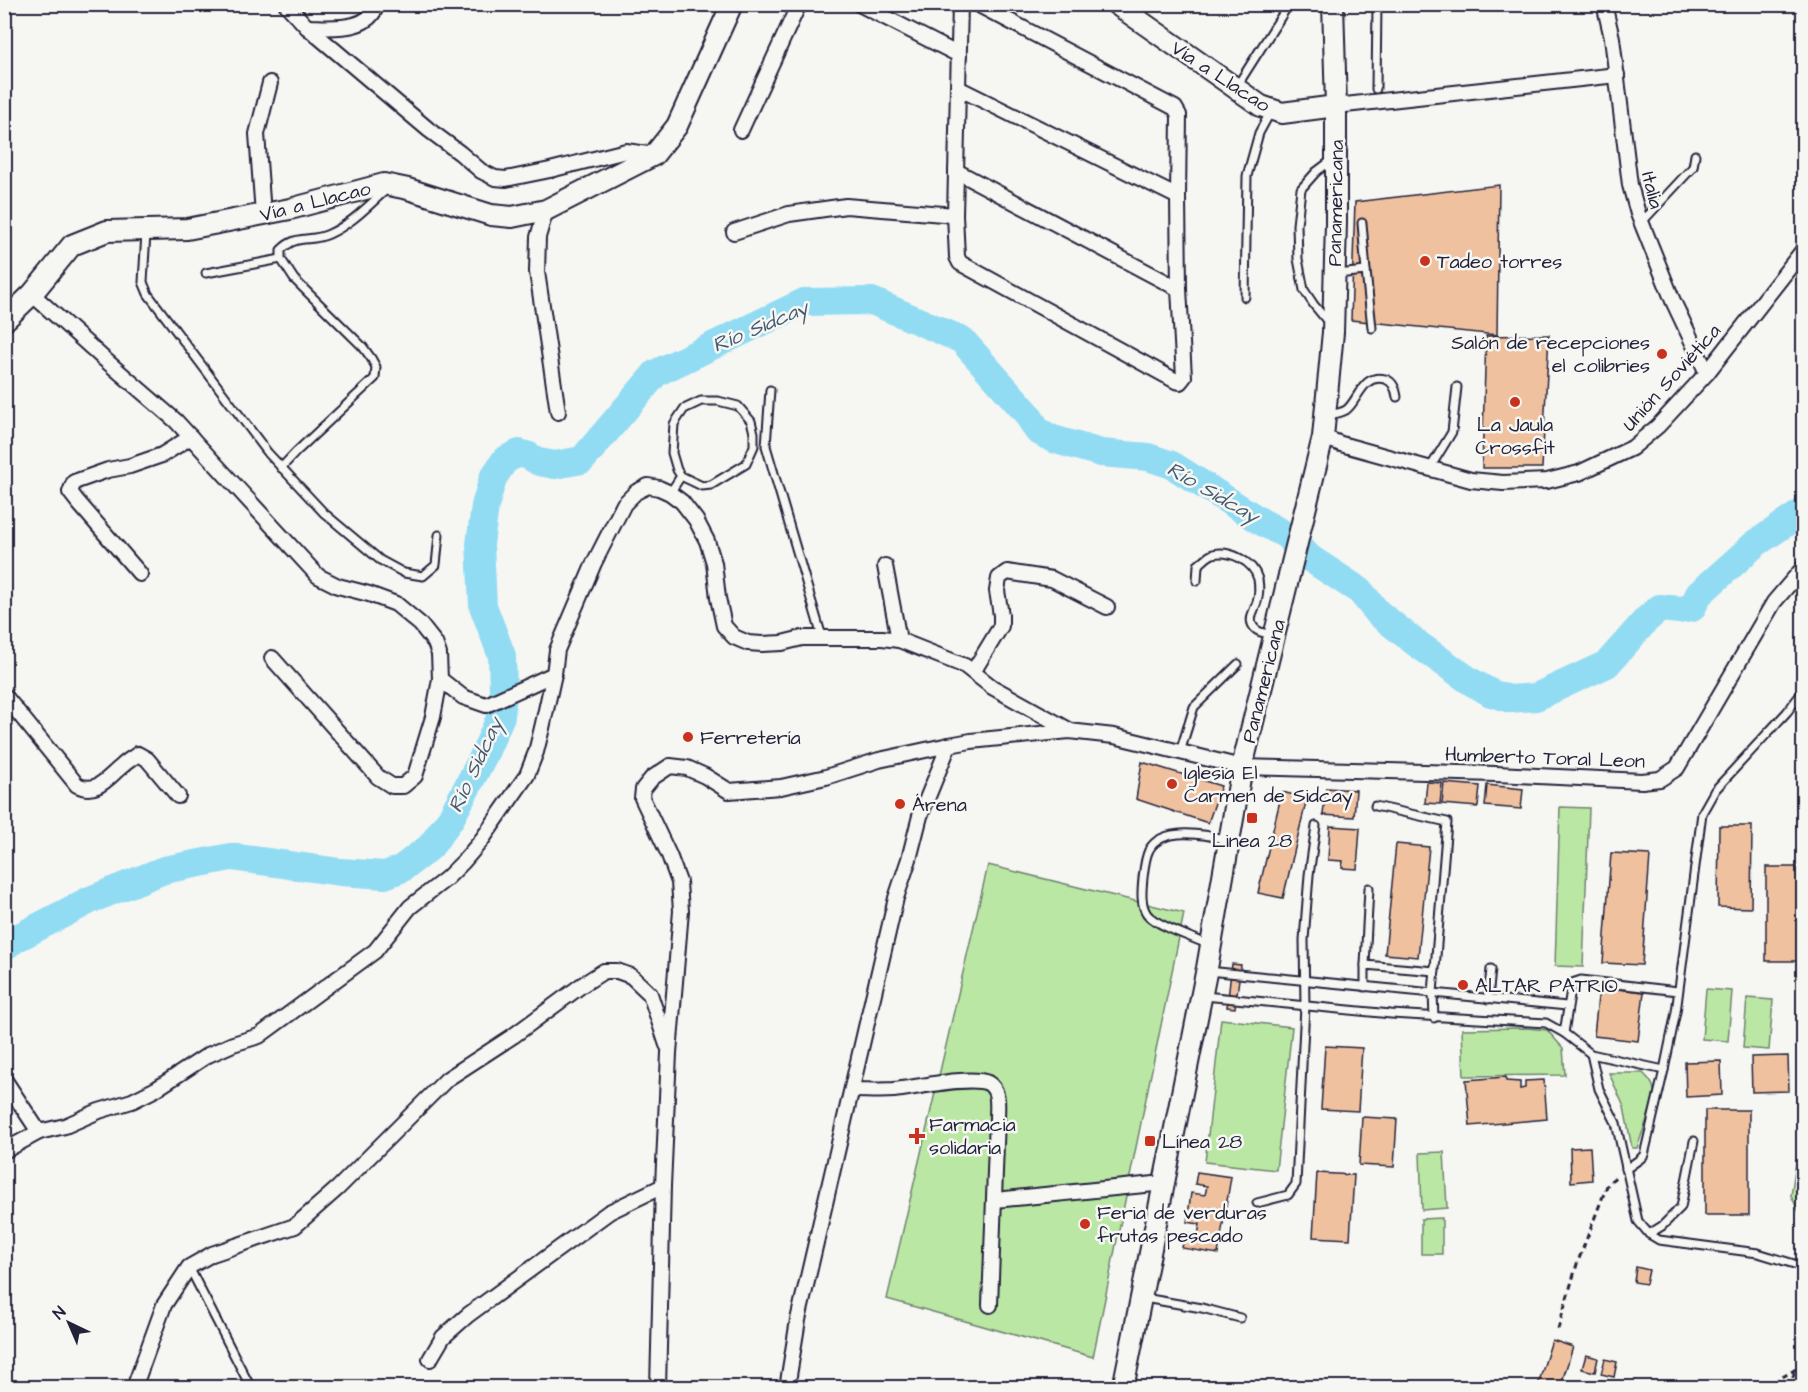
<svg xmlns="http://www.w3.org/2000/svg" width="1808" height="1392" viewBox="0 0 1808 1392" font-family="'Architects Daughter',sans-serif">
<rect width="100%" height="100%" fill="#f6f6f2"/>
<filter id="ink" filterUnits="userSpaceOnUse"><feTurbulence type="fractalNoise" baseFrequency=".0167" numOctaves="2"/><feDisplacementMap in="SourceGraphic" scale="12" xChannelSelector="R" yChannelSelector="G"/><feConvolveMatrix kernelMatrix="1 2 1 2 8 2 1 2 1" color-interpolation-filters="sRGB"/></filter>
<g filter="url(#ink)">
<g fill="#bbe7a4" stroke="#6e8470" stroke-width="1.5">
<path d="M1560,807l29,1 -6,159 -28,-1z"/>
<path d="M988,865l196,48 -91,444 -206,-58z"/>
<path d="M1706,989l26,2 -4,50 -26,-2z"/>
<path d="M1747,998l26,2 -4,50 -26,-2z"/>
<path d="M1221,1019l71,8 -16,143 -71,-8z"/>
<path d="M1526,1028l21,2 16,18 2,27 -101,1 -2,-47z"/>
<path d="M1609,1073h34c5,5 10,10 11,17 1,13 -13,44 -17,58h-5l-8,-41z"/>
<path d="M1803,1118v102l-12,-24z"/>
<path d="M1444,1152l3,56 -25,2 -2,-57z"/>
<path d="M1442,1218v36h-21v-35z"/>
</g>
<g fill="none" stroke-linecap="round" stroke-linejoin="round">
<path stroke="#6592a9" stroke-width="4.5" d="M4,937l13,1"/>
<path stroke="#92dcf3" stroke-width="28" d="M4,947l13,-9 73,-38 74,-30 67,-13 109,15 45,3 16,-6 29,-22 21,-29 32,-61 18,-41 2,-24 -1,-36 -19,-50 -3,-62 5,-38 8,-28 12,-18 14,-7 10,3 10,6 16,3 27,-5 74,-87 148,-71 68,-1 90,39 64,72 12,19 15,8 48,14 47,4 24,8 88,56 26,14 25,24 49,32 18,22 38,30 54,38 21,12 19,6 26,-2 71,-33 40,-45 13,-11 19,2 13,-2 7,-14 56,-50 49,-33"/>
</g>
<g fill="#f0c19f" stroke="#22223b" stroke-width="1.5">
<path d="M1499,185l-2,150 -146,-15 4,-118z"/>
<path d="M1549,335l-7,133h-60l4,-132z"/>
<path d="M1142,762l79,24 -13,37 -72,-24z"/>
<path d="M1427,782l15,1 -2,21 -15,-1z"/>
<path d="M1444,783l36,3 -2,21 -36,-3z"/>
<path d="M1487,785l36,4 -2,20 -36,-3z"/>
<path d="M1326,788l30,2 -2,27 -31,-2z"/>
<path d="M1282,792l25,6 -24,100 -25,-5z"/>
<path d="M1330,826l30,2 -3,41 -15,-1 1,-7 -15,-1z"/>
<path d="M1719,826h33l-1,82 -33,-1z"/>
<path d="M1396,844l33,3 -11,110 -33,-3z"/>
<path d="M1611,853l39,2 -8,110 -39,-2z"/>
<path d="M1766,867h35l-1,94h-34z"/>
<path d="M1232,964l9,1 -6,43 -8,-1z"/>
<path d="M1599,987l45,5 -6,49 -44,-5z"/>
<path d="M1325,1046l37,2 -4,63 -37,-2z"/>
<path d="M1788,1056l1,35 -37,1 -1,-35z"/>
<path d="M1721,1061l1,34 -36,2 -1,-35z"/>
<path d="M1506,1077v4l14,1v7l5,-1v-7l19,-1 3,39 -77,7 -4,-46z"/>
<rect x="1705" y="1110" width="44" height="105"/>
<path d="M1362,1117l35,2 -3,48 -35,-2z"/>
<path d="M1590,1147l2,33 -21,2 -1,-34z"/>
<path d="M1197,1172l34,5 -13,77 -36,-6 3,-15 13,2 2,-11 -13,-2 4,-29 14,2 2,-9 -12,-2z"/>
<path d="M1317,1173l37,2 -4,64 -37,-2z"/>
<path d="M1636,1267l13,3 -3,14 -12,-2z"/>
<path d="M1552,1340l21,7 -13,41h-23z"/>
<path d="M1586,1355l12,3 -3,14 -13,-3z"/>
<path d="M1605,1359l12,3 -3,15 -13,-3z"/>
</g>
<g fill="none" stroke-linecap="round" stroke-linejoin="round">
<g stroke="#22223b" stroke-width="11">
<g id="lane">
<path d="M1237,86l52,-82"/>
<path d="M1376,89l1,-85"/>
<path d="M1362,223l4,48"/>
<path d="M1641,223l52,-56 2,-12"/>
<path d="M146,233l-3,49 5,12 120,159 56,60 56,47 24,13 19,3 13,-11 3,-30"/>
<path d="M206,273l75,-14"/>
<path d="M1337,274l29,-3 6,57"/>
<path d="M1245,297l2,-121 12,-43 12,-22"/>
<path d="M1328,322l-14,-17 -10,-15 -6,-31 -1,-34 4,-36 15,-17 16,-12"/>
<path d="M770,390l-4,56 54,184 4,9"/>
<path d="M701,401h17l20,5 13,15 3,12v13l-8,18 -35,21 -9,1 -21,-10 -4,-6 -5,-17 2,-29 10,-15z"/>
<path d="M1328,415c6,-1 13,-2 18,-5 12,-8 16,-37 39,-31 8,2 11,11 12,18"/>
<path d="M281,468l15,-16 79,-74 1,-11 -5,-9 -8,-11 -69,-68 -13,-20v-9c17,-17 29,-7 48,-16 22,-10 39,-28 56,-43"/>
<path d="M1430,468l22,-36 5,-45"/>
<path d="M670,493l11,-17"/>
<path d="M1197,581l1,-16c5,-3 9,-9 15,-11 17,-4 40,7 45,25 1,6 1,16 -1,23 -2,7 -8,15 -5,22 3,8 11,9 19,10"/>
<path d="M1180,752l14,-45 44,-43"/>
<path d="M1375,806l72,16 -14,171 1,25"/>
<path d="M1210,945c-14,-6 -55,-20 -63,-31 -7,-10 -5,-25 -4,-36 1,-9 2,-20 6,-28 13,-24 56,-16 78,-10"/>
<path d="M1365,965l4,-77"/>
<path d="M1208,971l359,35"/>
<path d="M1365,987v-22l70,6"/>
<path d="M1204,996l187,18 155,9 18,10 27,21 73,16"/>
<path d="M1488,999l3,-30"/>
<path d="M1564,1033l8,-50 9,-3 97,11"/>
<path d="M1591,1054l8,35 17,34 22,98 11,13 10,6 99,13 46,14"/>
<path d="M1626,1169l14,-10 4,-4 20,-85 12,-58 26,-199 13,-23 72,-78 17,-22"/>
<path d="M1257,1203l31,-8 8,-11 9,-178 -1,-66 5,-65 7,-49"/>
<path d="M1649,1234l13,-8 19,-19 13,-66"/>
<path d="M189,1267l62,121"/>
<path d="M1144,1298l58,10 38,10"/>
</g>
</g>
<g stroke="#22223b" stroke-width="18">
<g id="street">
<path d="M286,4l21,23 122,103 31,23 21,18 14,7 11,1 44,-9 76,-19 28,4"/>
<path d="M859,4l100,51"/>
<path d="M960,4l-5,211 2,42 3,6 216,118 4,1 4,-5 -5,-88 -1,-92 1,-82 -4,-7 -198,-104"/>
<path d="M1604,4l8,34 18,147 8,29 35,87 34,72"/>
<path d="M307,27c22,0 62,6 70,-23"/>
<path d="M958,88l220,109"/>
<path d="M1336,106l281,-31"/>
<path d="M741,130l58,-126"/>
<path d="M956,171l223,118"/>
<path d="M546,210l-8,27 -1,35 21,140"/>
<path d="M263,214l-6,-80 13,-51"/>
<path d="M734,232l55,-18 57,-8 109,9"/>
<path d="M32,294l71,64 73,63 142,155 20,10 31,8 27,10 24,20 15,19 4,11 1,25 -7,38 -18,59 -12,10h-11l-14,-9 -106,-119"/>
<path d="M1323,437l18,7 130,36 32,3 44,-2 32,-8 53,-25 26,-22 49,-53 97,-124"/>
<path d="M885,566l14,74"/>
<path d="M140,574l-63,-73 -7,-9 4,-10 34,-12 22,-4 32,-11 29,-18"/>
<path d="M973,672l28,-46v-11l-4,-24 2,-13 8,-6 45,7 55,28"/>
<path d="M440,679l23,18 23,8 68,-31"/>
<path d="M4,695l73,90c20,10 31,-8 45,-19 5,-5 11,-8 16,-12l9,5 31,37"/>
<path d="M4,1079l35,53"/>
<path d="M852,1090c14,0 28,1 42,0 20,-2 77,-15 94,-7 12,7 9,24 9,35l-7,187"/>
<path d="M4,1151l35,-19 26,-6 34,-15 33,-10 24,-12 52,-34 25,-11 26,-8 116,-85 35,-44 37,-29 16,-16 18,-21 46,-66 9,-23 6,-24 12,-54 3,-24 37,-87 30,-59 12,-12 12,-6 11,2 11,5 12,9 14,18 11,21 7,22 4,35 6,28 10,11 14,6 14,1 20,-1 20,-5h80l17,2 66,26 27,21 79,44"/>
<path d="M995,1200l169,-17"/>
<path d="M430,1359l13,-22 25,-22 141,-103 54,-26"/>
<path d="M134,1388l30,-83 25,-38 23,-13 83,-28 43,-38 109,-109 66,-43 69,-51 22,-14h13l14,5 19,18 17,51"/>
<path d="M658,1388l5,-202 6,-133 12,-142 -2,-29 -10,-27 -27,-57 1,-9 9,-11 18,-12 17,2 18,8 24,15 52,-4 45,-10 53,-17 70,-15"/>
<path d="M787,1388l11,-68 98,-422 13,-39 11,-43 29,-71 22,-4 98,-10 45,5 128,31 254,7 146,7 18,-2 17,-11 97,-166 30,-35"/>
</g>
</g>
<g stroke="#22223b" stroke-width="24">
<g id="secondary">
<path d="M1116,4l145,102 21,7 54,-7"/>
<path d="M4,321l28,-27 40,-49 35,-14 80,-2 103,-20 94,-25 24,5 83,26 21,2 34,-7 108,-55 23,-29 55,-122"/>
<path d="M1123,1388l84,-420 35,-201 81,-330 10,-105 3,-109v-117l-3,-102"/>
</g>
</g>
<g stroke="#22223b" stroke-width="3" stroke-dasharray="6 4.5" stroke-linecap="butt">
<path d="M1558,1329l19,-65 31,-81 9,-7"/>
<path d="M1764,1388l32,-19 8,-25"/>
<path d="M1790,1388l5,-18"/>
</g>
<use href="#lane" stroke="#f6f6f2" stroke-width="7"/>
<use href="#street" stroke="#f6f6f2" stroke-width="14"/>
<use href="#secondary" stroke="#f6f6f2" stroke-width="20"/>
</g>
</g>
<g fill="#c8321e" stroke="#f6f6f2" stroke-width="2">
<circle cx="1425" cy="261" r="6"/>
<circle cx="1662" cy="354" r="6"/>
<circle cx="1515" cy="402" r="6"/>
<circle cx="688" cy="737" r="6"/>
<circle cx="1172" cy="784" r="6"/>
<circle cx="900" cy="804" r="6"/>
<rect x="1246" y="812" width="12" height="12" rx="3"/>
<circle cx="1463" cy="985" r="6"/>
<path d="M914 1127h6v6h6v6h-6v6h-6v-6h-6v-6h6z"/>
<rect x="1144" y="1135" width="12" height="12" rx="3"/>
<circle cx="1085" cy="1224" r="6"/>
</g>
<g text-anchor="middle" stroke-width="5" stroke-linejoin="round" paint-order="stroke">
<g font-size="20" fill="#22223b" stroke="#f6f6f2">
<text transform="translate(1221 76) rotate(33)" y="7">Vía a Llacao</text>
<text transform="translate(1653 190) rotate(76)" y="7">Italia</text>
<text transform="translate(315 201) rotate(-14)" y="7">Vía a Llacao</text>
<text transform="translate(1335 203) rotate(-89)" y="7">Panamericana</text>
<text transform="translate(1671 377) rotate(-48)" y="7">Unión Soviética</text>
<text transform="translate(1263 681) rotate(-76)" y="7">Panamericana</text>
<text transform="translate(1545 757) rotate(2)" y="7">Humberto Toral Leon</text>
</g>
<g font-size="20" fill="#22223b" stroke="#f6f6f2" text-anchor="start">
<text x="1437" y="268">Tadeo torres</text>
<text x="1650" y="349" text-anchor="end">Salón de recepciones<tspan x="1650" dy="23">el colibries</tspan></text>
<text x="1515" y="431" text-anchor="middle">La Jaula<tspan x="1515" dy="23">Crossfit</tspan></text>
<text x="700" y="744">Ferretería</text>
<text x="1184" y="779">Iglesia El<tspan x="1184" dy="23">Carmen de Sidcay</tspan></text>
<text x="912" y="811">Árena</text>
<text x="1252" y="847" text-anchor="middle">Linea 28</text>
<text x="1475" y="992">ALTAR PATRIO</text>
<text x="929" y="1131">Farmacia<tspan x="929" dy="23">solidaria</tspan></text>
<text x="1162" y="1148">Línea 28</text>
<text x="1097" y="1219">Feria de verduras<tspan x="1097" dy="23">frutas pescado</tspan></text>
</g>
<g font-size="21" font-style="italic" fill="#445a72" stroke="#f6f6f2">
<text transform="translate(760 326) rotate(-23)" y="7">Río Sidcay</text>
<text transform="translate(1213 492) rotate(30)" y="7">Río Sidcay</text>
<text transform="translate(475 765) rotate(-65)" y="7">Río Sidcay</text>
</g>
</g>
<rect width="1808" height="1392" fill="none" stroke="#f6f6f2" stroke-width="24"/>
<rect x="12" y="12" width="1784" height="1368" fill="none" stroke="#22223b" stroke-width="2" filter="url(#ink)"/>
<g transform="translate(69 1323) rotate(316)" stroke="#f6f6f2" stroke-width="4.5" paint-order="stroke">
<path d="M0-4.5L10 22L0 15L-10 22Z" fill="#22223b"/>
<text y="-9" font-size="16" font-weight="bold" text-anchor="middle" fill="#22223b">N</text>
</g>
</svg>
